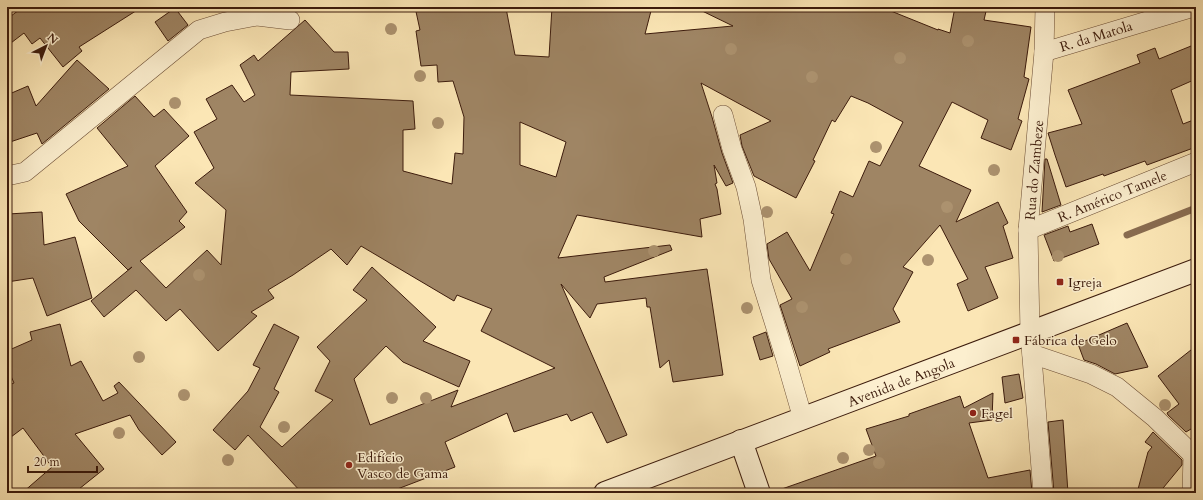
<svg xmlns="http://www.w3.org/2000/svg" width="1203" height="500" viewBox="0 0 1203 500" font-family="Cardo,serif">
<rect width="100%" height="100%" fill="#fbe6b5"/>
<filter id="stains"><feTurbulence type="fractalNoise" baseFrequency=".005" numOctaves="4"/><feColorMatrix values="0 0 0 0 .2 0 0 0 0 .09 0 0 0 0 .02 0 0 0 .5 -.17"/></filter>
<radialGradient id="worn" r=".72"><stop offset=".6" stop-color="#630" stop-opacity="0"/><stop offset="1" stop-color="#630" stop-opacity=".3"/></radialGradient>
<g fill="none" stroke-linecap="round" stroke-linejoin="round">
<path stroke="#886b4f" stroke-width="7" d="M1127,235l69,-27"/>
</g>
<g fill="#9f8564" stroke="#3c1b0c" fill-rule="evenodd">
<path d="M23,7h119l-63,40 3,4 -19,16 -23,-29 -8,6 -8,-11 -17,13v-27z"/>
<path d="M415,7h75l1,4 15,-3 9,47 34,2 3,-50h100l-7,27 88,-8 -39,-19h187l57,23v-1l12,4 5,-26h32l-3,13 47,7 -7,50 5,2 -11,40 4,2 -11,29 -30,-12 7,-18 -36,-18 -33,64 52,24 -15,32 42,-20 10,21 -5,3 10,32 -28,9 13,31 -30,13 -11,-27 11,-5 -28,-54 -37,42 10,5 -20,37 7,13 -72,27 2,3 -30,14 -20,-61 12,-6 -23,-40 -2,-15 20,-12 23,39 24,-57 -3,-1 9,-22 13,6 16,-36 11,5 23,-44 -35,-19 -17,-7 -16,26 -3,-2 -19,40 2,1 -19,37 -42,-22 -12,-30 -2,-11 31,-14 -70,-38 11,34 10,36 11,30 -7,3 -12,-21 3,18 -2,1 2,5 4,25 -21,5 2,18 -125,-22 -19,43 112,-13 2,5 -68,27 1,5 102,-13 16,106 -50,7 -4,-22 -9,8 -10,-61h-3l-1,-9 -49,6 -7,14 -29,-34 66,151 -20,8 -15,-31 -21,9 -4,-7 -53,18 -7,-19 -62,29 10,25 -68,26h-85l-54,-58 -13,15 -22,-20 35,-39 12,-23 -7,-3 21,-41 25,13 -25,52 5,3 -19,35 22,20 51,-47 -18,-9 15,-30 -13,-14 50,-47 -14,-10 19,-23 64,60 -13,14 47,20 -11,26 -56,-25 -17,-16 -32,33 16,46 88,-35 -7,17 104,-39 -74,-37 11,-22 -35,-14 -3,6 -93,-55 -14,19 -16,-16 -38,26 -25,15 6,8 -23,14 6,4 -39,35 -38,-42 -14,12 -30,-31 -32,27 -13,-16 41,-34 -4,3 -49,-49 -13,-27 62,-28 -31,-38 38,-32 19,21 10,-8 25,27 -34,30 32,46 -8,9 6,6 -45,34 26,27 41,-38 14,15 5,-55 -31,-27 19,-15 -20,-36 23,-13 -11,-20 26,-14 12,17 11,-7 -15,-30 14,-10 4,6 47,-41 29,32h14l1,17 -58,3 -1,23 123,6 2,28 -12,1v41l49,13 3,-31 8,1 1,-37 -11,-36 -15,1 -1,-17 -16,1 -5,-35 4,-1zM520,122l46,20 -10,35 -36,-12z"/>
<path d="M175,8l13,17 -20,16 -13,-19z"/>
<path d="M1196,44v35l-25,11 12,34 13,-5v28l-49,18 -2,-4 -41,15 -1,-2 -37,13 -11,-32 -7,-22 34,-9 -14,-34 72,-27 -3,-8 18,-7 4,11z"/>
<path d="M77,60l32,29 -67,55 -5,-11 -30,10v-48l21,-9 8,20z"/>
<path d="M1045,159h2l14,46 -19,7z"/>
<path d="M42,212l2,33 31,-8 17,61 -45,18 -14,-38 -26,4v-32l4,-1 -3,-35z"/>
<path d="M1092,224l7,20 -45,17 -10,-26 24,-9 2,6z"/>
<path d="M1127,323l21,44 -33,7 -19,-10 -12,-4 -6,-16z"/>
<path d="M60,324l11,42 10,-5 22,40 15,-8 -4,-7 5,-4 57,60 -14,13 -23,-25 -9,-15 -55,19 29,35 -30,24h-52l30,-26 -29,-39 -16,12v-54l7,-3 -7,-16v-16l25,-11 -2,-8z"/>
<path d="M766,332l7,24 -13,4 -7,-23z"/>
<path d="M1196,346v80l-10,6 -18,-17 -1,-2 12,-9 -21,-28z"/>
<path d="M1019,374l4,24 -18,5 -3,-26z"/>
<path d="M993,393l-1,27 -23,3 19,55 42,-8 2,23h-253v-3l97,-34 -10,-27 43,-13v-2l51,-18 4,12z"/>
<path d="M1063,420l5,73h-14l-6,-71z"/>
<path d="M1153,432l29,28v5l-23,28h-22l11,-41 4,-5 -7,-5z"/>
</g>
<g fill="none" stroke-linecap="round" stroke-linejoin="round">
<g stroke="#6c4e36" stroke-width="20">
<g id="street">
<path d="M1044,52l150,-45"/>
<path d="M723,115l9,34 14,38 7,32 8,61 25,80 17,59"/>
<path d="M7,176l18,-4 174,-142 26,-8 32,-6 33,4"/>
<path d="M1028,230l168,-68"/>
<path d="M1032,354l59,20 26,13 38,31 38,37 3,2"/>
<path d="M1043,493l-13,-160 -2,-103 16,-178 1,-45"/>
<path d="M1192,493l1,-38"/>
</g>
</g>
<g stroke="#3c1b0c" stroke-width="24">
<g id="secondary">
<path d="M741,441l18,52"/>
<path d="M605,493l591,-223"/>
</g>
</g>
<use href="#street" stroke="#fcefcf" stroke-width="19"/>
<use href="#secondary" stroke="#fcefcf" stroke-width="22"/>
</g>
<g fill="#ac926f">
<circle cx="391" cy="29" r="6"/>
<circle cx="968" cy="41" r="6"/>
<circle cx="731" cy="49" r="6"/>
<circle cx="900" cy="58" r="6"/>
<circle cx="420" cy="76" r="6"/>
<circle cx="812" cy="77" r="6"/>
<circle cx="175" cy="103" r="6"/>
<circle cx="438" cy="123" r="6"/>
<circle cx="876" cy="147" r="6"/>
<circle cx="994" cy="170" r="6"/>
<circle cx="947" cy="207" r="6"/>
<circle cx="767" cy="212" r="6"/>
<circle cx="654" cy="251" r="6"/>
<circle cx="1058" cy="256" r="6"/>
<circle cx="846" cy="259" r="6"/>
<circle cx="928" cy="260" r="6"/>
<circle cx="199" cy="275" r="6"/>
<circle cx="802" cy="307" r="6"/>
<circle cx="747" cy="308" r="6"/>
<circle cx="139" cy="357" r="6"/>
<circle cx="184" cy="395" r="6"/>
<circle cx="392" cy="398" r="6"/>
<circle cx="426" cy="398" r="6"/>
<circle cx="1165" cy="405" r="6"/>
<circle cx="284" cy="427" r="6"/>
<circle cx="119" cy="433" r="6"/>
<circle cx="869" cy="450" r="6"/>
<circle cx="843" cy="458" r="6"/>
<circle cx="228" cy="460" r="6"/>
<circle cx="879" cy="463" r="6"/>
</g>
<g fill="#8f2418" stroke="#fcefcf" stroke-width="1.5">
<rect x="1056" y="278" width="8" height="8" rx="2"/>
<rect x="1012" y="336" width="8" height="8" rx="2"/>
<circle cx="973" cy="413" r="4"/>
<circle cx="349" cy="465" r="4"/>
</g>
<g text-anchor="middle" stroke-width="3" stroke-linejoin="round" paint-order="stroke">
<g font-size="14" fill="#3c1b0c" stroke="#fcefcf">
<text transform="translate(1096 36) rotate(-17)" y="5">R. da Matola</text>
<text transform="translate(1034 170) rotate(-85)" y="5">Rua do Zambeze</text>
<text transform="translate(1112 196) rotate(-22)" y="5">R. Américo Tamele</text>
<text transform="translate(901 382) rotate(-21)" y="5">Avenida de Angola</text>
</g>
<g font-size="14" fill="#3c1b0c" stroke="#fcefcf" text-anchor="start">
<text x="1068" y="287">Igreja</text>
<text x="1024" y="345">Fábrica de Gelo</text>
<text x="981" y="418">Fagel</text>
<text x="357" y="462">Edifício<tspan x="357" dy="16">Vasco de Gama</tspan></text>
</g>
</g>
<rect width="1203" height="500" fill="none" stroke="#fbe6b5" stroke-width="24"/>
<rect x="8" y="8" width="1187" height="484" fill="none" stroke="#3c1b0c" stroke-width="2"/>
<rect x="12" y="12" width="1179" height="476" fill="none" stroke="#3c1b0c"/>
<g transform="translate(46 46) rotate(42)" stroke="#fcefcf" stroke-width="3" paint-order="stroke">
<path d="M0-3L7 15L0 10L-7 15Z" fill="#3c1b0c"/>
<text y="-6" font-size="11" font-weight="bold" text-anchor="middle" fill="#3c1b0c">N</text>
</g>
<path d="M28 466v6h69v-6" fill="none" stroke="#3c1b0c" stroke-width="2"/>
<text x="34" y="466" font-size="12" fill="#3c1b0c" stroke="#fcefcf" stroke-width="3" paint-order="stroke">20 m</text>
<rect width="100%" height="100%" filter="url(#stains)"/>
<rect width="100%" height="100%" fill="url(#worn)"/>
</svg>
